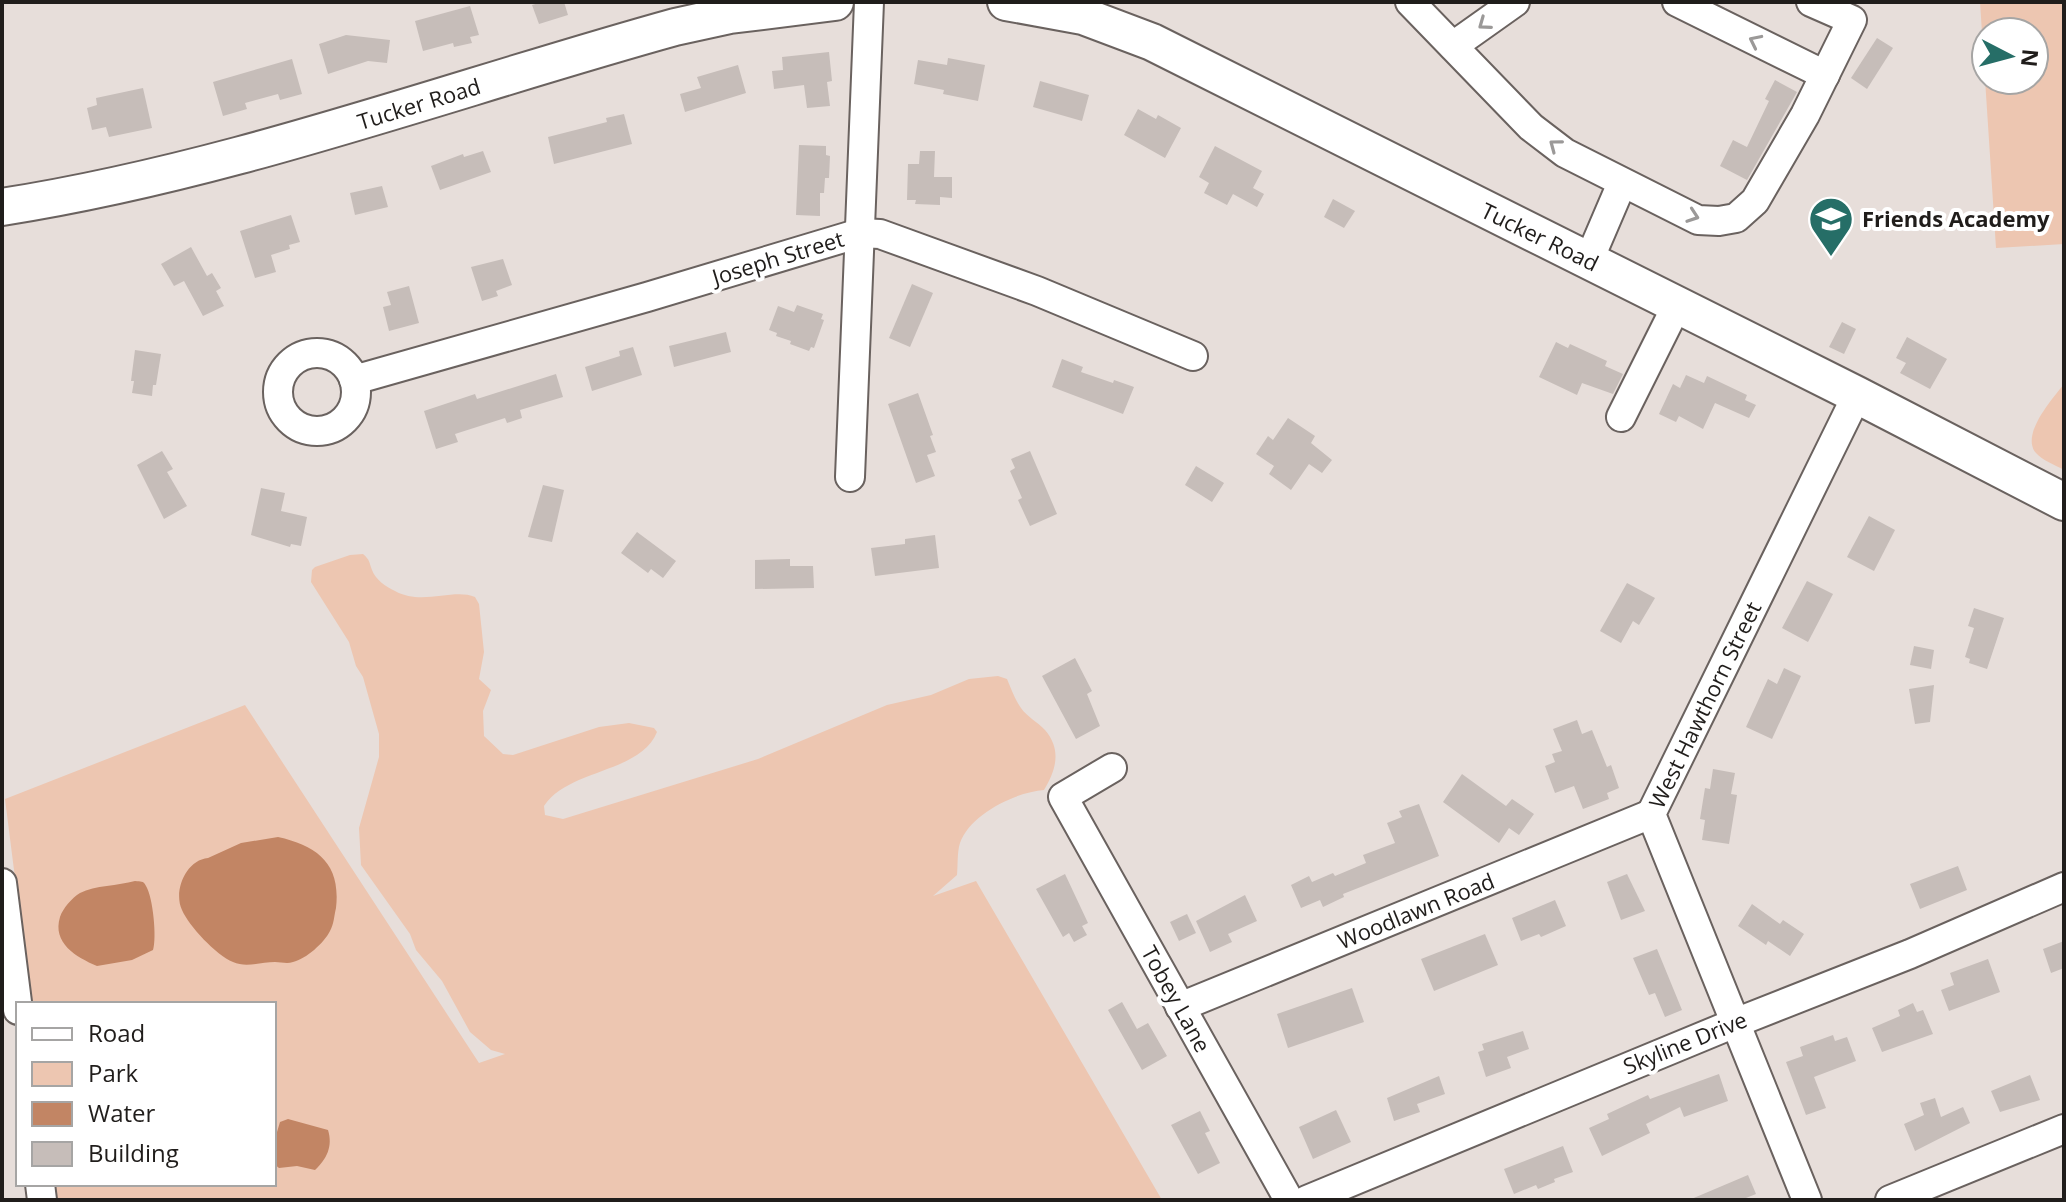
<svg xmlns="http://www.w3.org/2000/svg" width="2066" height="1202" viewBox="0 0 2066 1202" font-family="'Open Sans',sans-serif">
<rect width="100%" height="100%" fill="#e7deda"/>
<g fill="#edc6b1" fill-rule="evenodd">
<path d="M1980,2h84v242l-68,4zM1986,32h48v48h-48z"/>
<path d="M2064,384v86c-9,-5 -22,-10 -28,-17 -16,-18 17,-55 28,-69z"/>
<path d="M363,554c7,6 6,8 9,16 3,9 14,17 23,21 27,15 58,-3 80,6l4,7 5,48 -5,27 12,11 -8,21 1,25 19,18 10,1 86,-28 30,-4 25,5 3,4c-16,41 -89,37 -113,74l1,9 18,4 195,-60 129,-54 44,-10 38,-16 29,-3 9,3c4,9 8,21 14,29 6,9 17,14 24,22 17,20 11,40 -1,60 -28,2 -74,24 -84,53 -3,9 -2,22 -3,32l-24,21 43,-15 186,319h-1105l-2,-16h219v-180h-243l-26,-205 240,-94 234,358 26,-9 -14,-4 -21,-18 -28,-51 -26,-31 -6,-16 -49,-69 -2,-37 20,-71v-23l-16,-57 -7,-11 -7,-24 -38,-60 1,-12 3,-3 35,-12z"/>
</g>
<g fill="#c28564">
<path d="M278,837c40,9 63,27 58,71 -2,8 -2,16 -6,23 -6,12 -24,28 -37,31 -6,2 -12,0 -18,0 -14,0 -29,6 -42,0 -17,-7 -44,-36 -51,-52 -9,-19 4,-50 26,-52l33,-15z"/>
<path d="M135,881c6,1 8,-1 11,5 7,11 11,52 7,64l-21,10 -35,6c-21,-9 -45,-23 -37,-49 3,-9 12,-19 20,-24 15,-8 38,-7 55,-12z"/>
<path d="M288,1119l40,11c5,16 -1,29 -13,40l-18,-4 -18,2 -5,-4v-22l6,-20z"/>
</g>
<g fill="#c6bdb9">
<path d="M542,2h22l4,13 -29,9 -7,-19z"/>
<path d="M470,6l9,29 -9,2 2,6 -18,4 -1,-4 -30,8 -8,-30z"/>
<path d="M346,35l44,5 -3,23 -19,-2 -40,13 -9,-30z"/>
<path d="M1877,38l16,10 -26,41 -16,-11z"/>
<path d="M829,52l3,29 -5,1 3,24 -23,2 -3,-23 -30,4 -2,-18 11,-1 -1,-13z"/>
<path d="M948,58l37,7 -7,36 -35,-7 1,-4 -30,-6 4,-24 29,5z"/>
<path d="M292,59l10,35 -22,6 -2,-6 -33,9 2,6 -24,7 -10,-34z"/>
<path d="M738,65l8,28 -61,19 -5,-18 21,-6 -4,-11z"/>
<path d="M1775,80l22,12 -50,88 -27,-14 13,-26 14,7 22,-46 -4,-2z"/>
<path d="M1040,81l49,14 -7,26 -49,-14z"/>
<path d="M143,88l9,40 -43,9 -3,-10 -14,3 -5,-22 10,-3 -1,-7z"/>
<path d="M1138,109l18,10 2,-4 23,13 -16,30 -41,-23z"/>
<path d="M624,114l8,30 -78,20 -6,-27 59,-15 -1,-4z"/>
<path d="M799,145l27,1v9l4,1 -1,22h-4l-1,15h-4v23l-24,-1z"/>
<path d="M1215,146l47,25 -9,17 11,6 -7,13 -24,-13 -6,11 -23,-12 5,-10 -10,-6z"/>
<path d="M483,151l8,21 -51,18 -9,-24 32,-12 1,3z"/>
<path d="M920,151h15l-1,26h18v21l-12,-1v8l-25,-1 1,-4h-9l1,-36h11z"/>
<path d="M382,186l6,21 -33,8 -5,-22z"/>
<path d="M1333,199l22,12 -11,17 -20,-11z"/>
<path d="M291,215l9,27 -11,3 1,4 -19,6 5,17 -21,6 -15,-47z"/>
<path d="M191,247l16,29 5,-3 9,15 -5,3 8,15 -21,10 -19,-35 -10,5 -13,-22z"/>
<path d="M503,259l9,26 -16,6 2,5 -16,5 -11,-34z"/>
<path d="M912,284l21,9 -23,54 -21,-9z"/>
<path d="M409,286l10,37 -30,8 -6,-24 8,-2 -4,-13z"/>
<path d="M797,305l26,9 -2,5 3,1 -10,28 -3,-1 -2,4 -19,-7 1,-3 -15,-5 1,-3 -8,-3 9,-24 16,6z"/>
<path d="M1842,322l14,7 -12,25 -15,-7z"/>
<path d="M726,332l5,20 -57,15 -5,-21z"/>
<path d="M1907,337l40,22 -17,30 -30,-16 6,-10 -10,-5z"/>
<path d="M1556,342l12,6 2,-4 37,17 -2,5 18,8 -10,20 -31,-11 -5,12 -38,-18z"/>
<path d="M633,347l9,28 -50,16 -7,-24 35,-11 -1,-5z"/>
<path d="M135,350l26,4 -5,31h-3l-1,11 -20,-3 2,-12h-3z"/>
<path d="M1062,359l21,8 -2,5 32,11 1,-3 20,7 -11,27 -71,-27z"/>
<path d="M556,374l7,23 -43,13 2,8 -15,5 -2,-5 -50,16 3,8 -22,7 -12,-38 51,-17 2,5z"/>
<path d="M1686,375l18,8 3,-7 40,19 -2,5 11,5 -7,13 -34,-15 -12,26 -24,-13 -3,6 -17,-8 14,-30 7,4z"/>
<path d="M918,393l15,42 -3,1 6,16 -9,3 8,21 -19,7 -28,-79z"/>
<path d="M1288,418l27,18 -4,7 21,17 -10,13 -13,-9 -18,26 -22,-16 5,-8 -18,-12 12,-18 5,4z"/>
<path d="M162,451l11,18 -6,3 20,34 -23,13 -27,-54z"/>
<path d="M1030,451l27,63 -27,12 -12,-26 4,-2 -12,-27 5,-3 -4,-9z"/>
<path d="M1196,466l28,17 -12,19 -27,-17z"/>
<path d="M543,485l21,5 -12,52 -24,-5z"/>
<path d="M261,488l24,5 -4,18 26,6 -6,29 -10,-2 -1,3 -39,-12z"/>
<path d="M1869,516l26,14 -21,41 -27,-14z"/>
<path d="M637,532l39,29 -13,17 -12,-9 -3,4 -27,-20z"/>
<path d="M935,535l4,33 -64,8 -4,-28 34,-4v-5z"/>
<path d="M790,559v7h23l1,22 -59,1v-29z"/>
<path d="M1807,581l26,13 -25,48 -26,-14z"/>
<path d="M1627,583l28,15 -16,27 -6,-4 -12,22 -21,-12z"/>
<path d="M1974,608l30,10 -17,51 -18,-6 1,-4 -5,-2 9,-29 -6,-2z"/>
<path d="M1914,646l20,4 -3,19 -21,-4z"/>
<path d="M1075,658l17,33 -5,3 13,32 -24,13 -34,-63z"/>
<path d="M1784,668l17,8 -29,63 -26,-12 22,-48 9,5z"/>
<path d="M1934,685l-4,37 -15,2 -6,-35z"/>
<path d="M1577,720l5,14 10,-4 15,37 4,-2 8,23 -12,5 2,6 -26,10 -9,-23 -19,7 -10,-27 10,-4 -3,-8 10,-3 -9,-22z"/>
<path d="M1713,769l22,4 -4,21 6,1 -8,49 -27,-4 3,-20 -5,-1 5,-31 5,1z"/>
<path d="M1462,774l44,32 6,-7 22,15 -15,21 -10,-7 -10,15 -56,-41z"/>
<path d="M1419,804l20,52 -96,38 1,3 -21,10 -3,-7 -19,8 -10,-23 18,-9 3,6 21,-9 2,3 31,-13 -3,-8 32,-12 -8,-20 15,-6 -3,-6z"/>
<path d="M1958,866l9,24 -47,19 -10,-25z"/>
<path d="M1065,874l23,49 -6,3 5,9 -13,7 -5,-9 -6,4 -27,-48z"/>
<path d="M1627,874l18,37 -24,9 -14,-38z"/>
<path d="M1245,895l12,26 -29,13 4,8 -22,10 -14,-31z"/>
<path d="M1555,900l11,26 -25,11 -2,-3 -18,7 -9,-23z"/>
<path d="M1752,904l28,20 3,-4 21,14 -14,22 -22,-15 -2,4 -28,-19z"/>
<path d="M1187,914l9,19 -17,8 -9,-19z"/>
<path d="M1485,934l13,31 -64,26 -13,-32z"/>
<path d="M2064,941v27l-13,5 -8,-24z"/>
<path d="M1657,949l25,61 -17,7 -10,-24 -6,2 -16,-37z"/>
<path d="M1988,959l12,33 -51,19 -8,-21 13,-5 -4,-12z"/>
<path d="M1352,988l12,34 -76,26 -11,-34z"/>
<path d="M1122,1002l15,27 11,-6 19,33 -25,14 -34,-60z"/>
<path d="M1913,1003l4,9 6,-2 10,24 -51,18 -10,-24 28,-12 -2,-6z"/>
<path d="M1523,1031l6,18 -22,8 4,11 -25,9 -8,-25 6,-2 -2,-6z"/>
<path d="M1833,1035l2,6 12,-4 9,24 -42,16 12,31 -20,7 -20,-53 17,-6 -3,-9z"/>
<path d="M1719,1074l9,27 -44,16 -4,-10 -34,17 4,9 -48,23 -13,-28 20,-9 -2,-5 41,-19 2,4z"/>
<path d="M2030,1075l10,25 -40,12 -9,-21z"/>
<path d="M1439,1076l6,18 -28,10 3,8 -26,9 -7,-23z"/>
<path d="M1935,1098l6,19 22,-10 7,16 -55,28 -11,-27 20,-9 -4,-12z"/>
<path d="M1336,1110l15,32 -38,17 -14,-32z"/>
<path d="M1200,1111l10,20 -5,2 15,30 -22,11 -27,-49z"/>
<path d="M1563,1146l10,26 -19,7 1,3 -17,7 -2,-4 -22,9 -10,-25z"/>
<path d="M1748,1175l8,19 -15,6h-52z"/>
</g>
<g fill="none" stroke-linecap="round" stroke-linejoin="round">
<g stroke="#6a625f" stroke-width="32">
<g id="minor">
<path d="M1410,2l121,125 34,26 133,67 21,1 17,-3 19,-17 50,-86 47,-95 -41,-18"/>
<path d="M1677,2l148,73"/>
<path d="M1453,46l62,-44"/>
<path d="M1589,260l33,-77"/>
<circle cx="317" cy="392" r="39"/>
<path d="M354,380l293,-83 213,-64 20,1 157,57 156,65"/>
<path d="M1621,417l56,-112"/>
<path d="M850,477l19,-475"/>
<path d="M1112,768l-49,29 226,403"/>
<path d="M2,883l16,127"/>
<path d="M1180,1007l471,-193"/>
<path d="M40,1184l2,16"/>
<path d="M1307,1200l428,-177 175,-69 154,-67"/>
<path d="M1807,1200l-156,-386 206,-419"/>
<path d="M1890,1200l174,-71"/>
</g>
</g>
<g stroke="#6a625f" stroke-width="40">
<g id="major">
<path d="M1006,2l77,14 69,26 705,353 207,107"/>
<path d="M2,207c230,-36 449,-118 673,-180l55,-12 105,-13"/>
</g>
</g>
<use href="#minor" stroke="#fff" stroke-width="28"/>
<use href="#major" stroke="#fff" stroke-width="36"/>
</g>
<defs><path id="oneway-chevron" d="M-2-3.5L2.5 0L-2 3.5" fill="none" stroke-width="1.6" stroke-linecap="round" stroke-linejoin="round" transform="scale(2)"/></defs>
<g stroke="#9b9998">
<use href="#oneway-chevron" transform="translate(1484 24) rotate(144)"/>
<use href="#oneway-chevron" transform="translate(1755 41) rotate(-154)"/>
<use href="#oneway-chevron" transform="translate(1555 145) rotate(-143)"/>
<use href="#oneway-chevron" transform="translate(1693 216) rotate(19)"/>
</g>
<defs>
<g id="school-pin" transform="scale(2.3)"><path d="M0 17L-7.5 6A9.5 9.5 0 1 1 7.5 6Z" fill="#266e67" stroke="#fff"/><path d="M0-5L7-2L0 1L-7-2ZM-4 1L0 2.5L4 1V4Q0 6-4 4Z" fill="#fff"/></g>
</defs>
<g fill-rule="evenodd">
<use href="#school-pin" x="1831" y="219"/>
</g>
<g text-anchor="middle" stroke-width="8" stroke-linejoin="round" paint-order="stroke">
<g font-size="22" fill="#201d1b" stroke="#fff">
<text transform="translate(419 104) rotate(-17)" y="8">Tucker Road</text>
<text transform="translate(1540 237) rotate(26)" y="8">Tucker Road</text>
<text transform="translate(778 258) rotate(-17)" y="8">Joseph Street</text>
<text transform="translate(1705 705) rotate(-64)" y="8">West Hawthorn Street</text>
<text transform="translate(1416 911) rotate(-22)" y="8">Woodlawn Road</text>
<text transform="translate(1176 999) rotate(61)" y="8">Tobey Lane</text>
<text transform="translate(1685 1043) rotate(-22)" y="8">Skyline Drive</text>
</g>
<g font-size="22" font-weight="bold" fill="#201d1b" stroke="#fff" text-anchor="start">
<text x="1862" y="227">Friends Academy</text>
</g>
</g>
<rect width="2066" height="1202" fill="none" stroke="#201d1b" stroke-width="8"/>
<rect x="16" y="1002" width="260" height="184" fill="#ffffff" stroke="#a6a5a4" stroke-width="2"/>
<rect x="32" y="1028" width="40" height="12" fill="#ffffff" stroke="#a6a5a4" stroke-width="2"/>
<text x="88" y="1042" font-size="24" fill="#201d1b">Road</text>
<rect x="32" y="1062" width="40" height="24" fill="#edc6b1" stroke="#a6a5a4" stroke-width="2"/>
<text x="88" y="1082" font-size="24" fill="#201d1b">Park</text>
<rect x="32" y="1102" width="40" height="24" fill="#c28564" stroke="#a6a5a4" stroke-width="2"/>
<text x="88" y="1122" font-size="24" fill="#201d1b">Water</text>
<rect x="32" y="1142" width="40" height="24" fill="#c6bdb9" stroke="#a6a5a4" stroke-width="2"/>
<text x="88" y="1162" font-size="24" fill="#201d1b">Building</text>
<g transform="translate(2010 56) rotate(96)"><circle r="38" fill="#ffffff" stroke="#a6a5a4" stroke-width="2"/>
<path d="M0-6L14 30L0 20L-14 30Z" fill="#266e67"/>
<text y="-12" font-size="22" font-weight="bold" text-anchor="middle" fill="#201d1b">N</text>
</g>
</svg>
